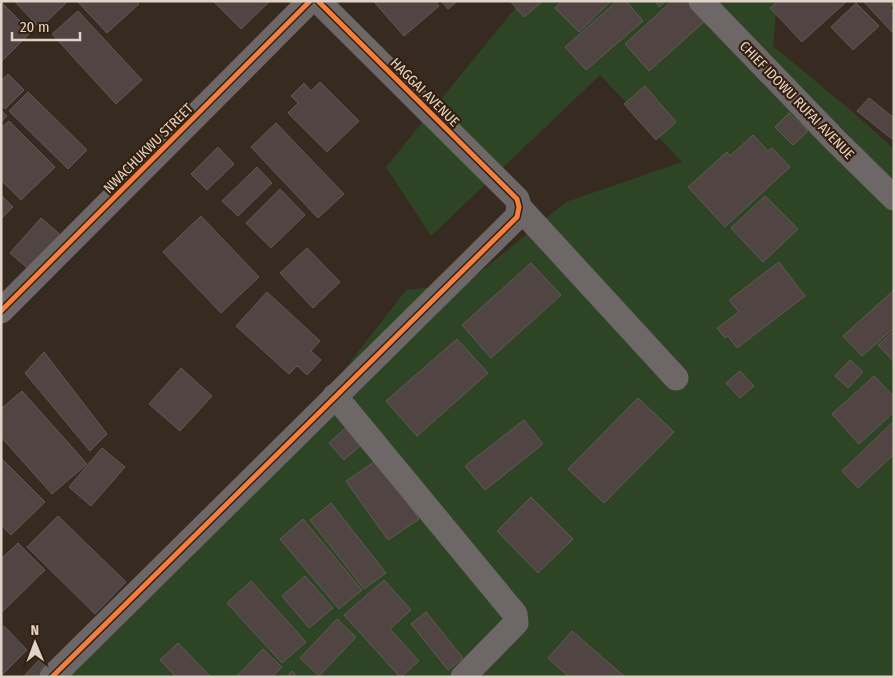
<svg xmlns="http://www.w3.org/2000/svg" width="895" height="678" viewBox="0 0 895 678" font-family="'Fira Sans Condensed',sans-serif">
<rect width="100%" height="100%" fill="#372b21"/>
<path fill="#2e4525" d="M521,1h256l-4,45 82,68 39,35v528h-834l131,-119 78,-91 137,-177 61,-7 99,-81 116,-40 -82,-87 -169,161 -45,-69z"/>
<g fill="#504543" stroke="#645856">
<path d="M14,1h54l-28,27z"/>
<path d="M77,1h59l3,3 -32,29z"/>
<path d="M213,1h57l-29,28z"/>
<path d="M377,1h58l4,5 -35,30 -29,-33z"/>
<path d="M441,1h17l-10,8z"/>
<path d="M510,1h33l-19,16z"/>
<path d="M562,1h49l-32,31 -24,-24z"/>
<path d="M617,1h9l17,20 -57,49 -21,-23z"/>
<path d="M655,1h11l-7,6z"/>
<path d="M672,1h15l18,20 -56,50 -24,-27z"/>
<path d="M778,1h69l-45,41 -32,-34z"/>
<path d="M863,1h31v3l-5,4 5,4v18l-2,2z"/>
<path d="M1,2l30,30 -30,30z"/>
<path d="M856,3l23,23 -26,24 -22,-23z"/>
<path d="M78,11l64,69 -26,24 -64,-70z"/>
<path d="M8,74l16,16 -19,19 -4,-4v-24z"/>
<path d="M320,82l39,39 -32,31 -39,-39 10,-10 -7,-7 13,-13 7,8z"/>
<path d="M645,86l31,36 -20,18 -32,-36z"/>
<path d="M28,92l59,58 -19,19 -59,-58z"/>
<path d="M869,98l25,20v19l-2,2 -35,-28z"/>
<path d="M1,110l6,6 -6,6z"/>
<path d="M789,113l19,18 -15,14 -18,-18z"/>
<path d="M9,121l46,46 -34,33 -20,-20v-52z"/>
<path d="M276,123l68,71 -26,24 -67,-71z"/>
<path d="M753,135l15,16 4,-3 18,19 -65,60 -37,-40 39,-35 3,4z"/>
<path d="M218,147l16,17 -27,26 -16,-16z"/>
<path d="M257,167l15,16 -34,33 -16,-15z"/>
<path d="M280,189l25,26 -34,33 -25,-25z"/>
<path d="M1,195l12,12 -12,12z"/>
<path d="M765,196l33,33 -35,33 -32,-34z"/>
<path d="M201,216l58,61 -38,36 -58,-61z"/>
<path d="M41,218l21,18 -31,35 -21,-18z"/>
<path d="M307,248l33,34 -27,26 -33,-35z"/>
<path d="M779,262l26,34 -68,52 -9,-12 -3,2 -8,-10 22,-16 -10,-12z"/>
<path d="M531,263l30,32 -70,63 -29,-33z"/>
<path d="M894,290v38l-32,28 -19,-20z"/>
<path d="M267,292l53,49 -9,10 10,9 -14,15 -10,-9 -8,8 -53,-48z"/>
<path d="M894,331v31l-16,-17z"/>
<path d="M457,339l31,34 -71,63 -31,-35z"/>
<path d="M44,352l63,82 -17,17 -65,-78z"/>
<path d="M850,360l13,12 -15,16 -13,-12z"/>
<path d="M181,368l31,28 -32,35 -31,-27z"/>
<path d="M740,371l14,15 -14,12 -14,-15z"/>
<path d="M874,376l20,21v15l-35,32 -27,-30z"/>
<path d="M22,391l65,73 -35,30 -51,-57v-28z"/>
<path d="M638,398l36,34 -70,71 -36,-34z"/>
<path d="M524,420l19,24 -58,46 -20,-24z"/>
<path d="M894,421v33l-36,34 -16,-17z"/>
<path d="M350,424l15,17 -21,19 -15,-17z"/>
<path d="M102,448l23,19 -34,39 -22,-19z"/>
<path d="M1,458l44,44 -34,33 -10,-10z"/>
<path d="M377,460l42,59 -31,21 -42,-59z"/>
<path d="M531,497l42,42 -35,34 -41,-42z"/>
<path d="M331,503l55,70 -22,16 -54,-69z"/>
<path d="M58,516l68,66 -31,32 -68,-67z"/>
<path d="M303,519l59,71 -23,19 -59,-70z"/>
<path d="M18,543l27,27 -42,41 -2,-1v-51z"/>
<path d="M305,576l28,32 -24,20 -27,-32z"/>
<path d="M384,580l27,30 -21,19 29,32 -18,16h-1l-56,-62z"/>
<path d="M251,581l55,61 -24,21 -55,-60z"/>
<path d="M426,612l37,46 -15,12 -37,-46z"/>
<path d="M337,619l19,18 -37,39 -19,-18z"/>
<path d="M4,626l23,24 -26,26v-47z"/>
<path d="M572,631l53,46h-56l-21,-19z"/>
<path d="M178,643l33,34h-35l-16,-17z"/>
<path d="M263,649l19,18 -10,10h-36z"/>
<path d="M39,660l12,10 -6,7h-18l-2,-2z"/>
<path d="M292,671l5,6h-11z"/>
</g>
<g fill="none" stroke-linecap="round" stroke-linejoin="round">
<g stroke="#6d6767" stroke-width="25">
<path d="M701,1l132,137 61,60"/>
<path d="M519,207l157,171"/>
<path d="M1,311l309,-310"/>
<path d="M335,396l180,218 1,9 -53,54"/>
<path d="M52,677l465,-460 2,-10 -2,-8 -199,-198"/>
</g>
<g stroke="#35200f" stroke-width="8">
<g id="cycleway">
<path d="M1,311l309,-310"/>
<path d="M52,677l465,-460 2,-10 -2,-8 -199,-198"/>
</g>
</g>
<use href="#cycleway" stroke="#f27e40" stroke-width="5"/>
</g>
<g text-anchor="middle" stroke-width="4.5" stroke-linejoin="round" paint-order="stroke">
<g font-size="14" fill="#e2d3c9" stroke="#35200f">
<text transform="translate(425 92) rotate(45)" y="5">HAGGAI AVENUE</text>
<text transform="translate(797 100) rotate(46)" y="5">CHIEF IDOWU RUFAI AVENUE</text>
<text transform="translate(148 148) rotate(-45)" y="5">NWACHUKWU STREET</text>
</g>
</g>
<rect width="895" height="678" fill="none" stroke="#e2d3c9" stroke-width="5"/>
<g transform="translate(35 643) rotate(359)" stroke="#35200f" stroke-width="4" paint-order="stroke">
<path d="M0-4L9 19L0 12L-9 19Z" fill="#e2d3c9"/>
<text y="-8" font-size="14" font-weight="bold" text-anchor="middle" fill="#e2d3c9">N</text>
</g>
<path d="M12 32v8h68v-8" fill="none" stroke="#e2d3c9" stroke-width="2.5"/>
<text x="20" y="32" font-size="15" fill="#e2d3c9" stroke="#35200f" stroke-width="4" paint-order="stroke">20 m</text>
</svg>
